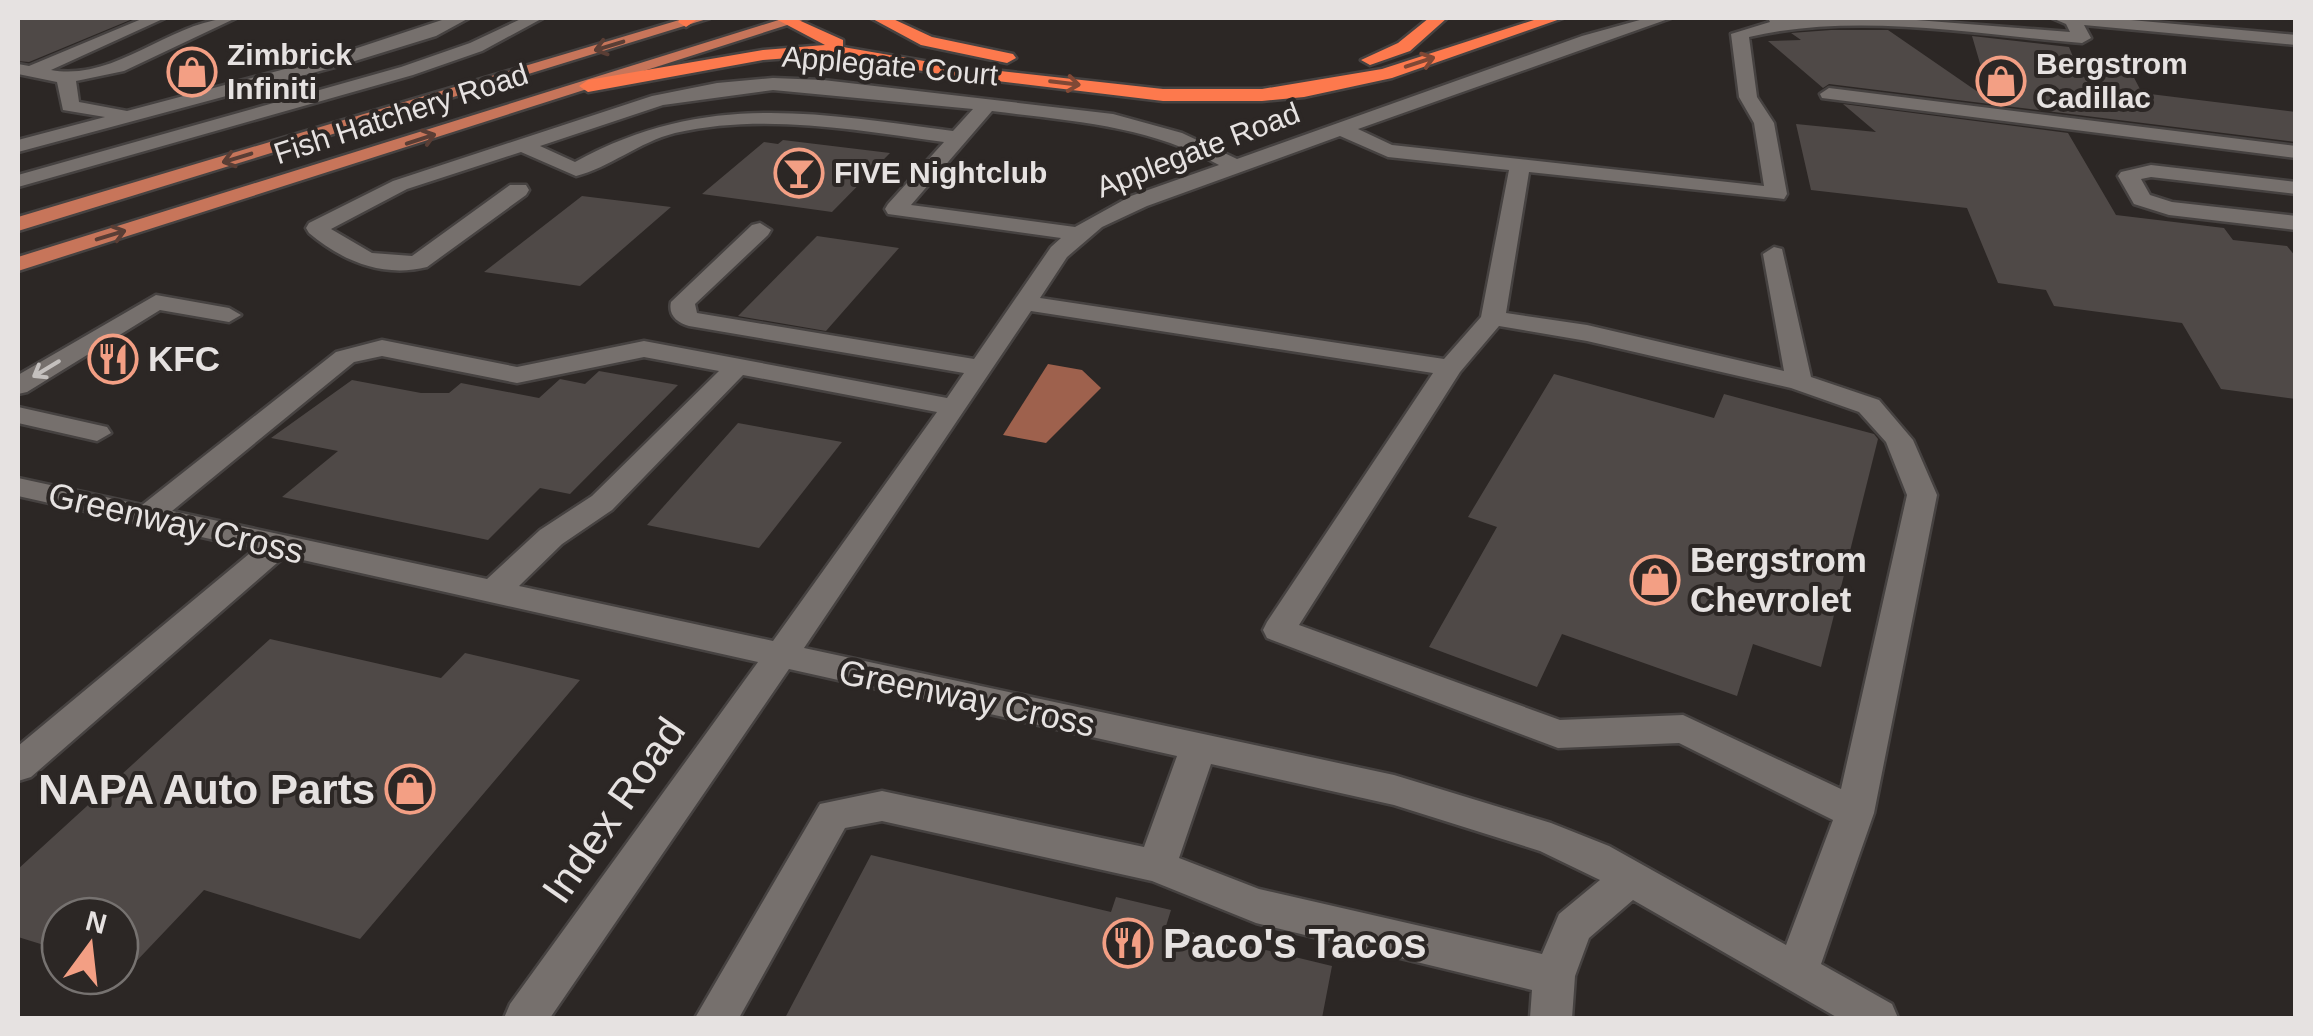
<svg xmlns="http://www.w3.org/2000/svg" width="2313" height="1036" viewBox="0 0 2313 1036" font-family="Arial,sans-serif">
<rect width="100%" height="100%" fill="#2c2725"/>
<path fill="#9e614d" d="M1048,364l34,6 19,18 -55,55 -43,-8z"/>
<g fill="#4f4947">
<path d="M18,18h117l-106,44 -11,-1z"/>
<path d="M1831,30h57l103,71 -19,-65 97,11 7,17 54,6 12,23 154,19v30l-467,-58 -6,4 -55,-47 33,-1 -10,-7z"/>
<path d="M1843,104l225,29 48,82 108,13 9,12 54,6 9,11v142l-75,-10 -39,-66 -128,-17 -8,-16 -48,-7 -31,-75 -156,-18 -15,-66 80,8z"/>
<path d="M783,140l107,13 -58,59 -130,-18 62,-52 14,2z"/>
<path d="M582,196l89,11 -91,79 -96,-14z"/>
<path d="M817,236l82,12 -73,83 -88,-15z"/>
<path d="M599,371l79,14 -108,109 -30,-6 -52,52 -206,-43 56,-46 -67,-13 81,-58 69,13h28l12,-10 78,15 21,-19 25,5z"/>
<path d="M1554,374l160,44 10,-24 150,40 4,5 -57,228 -68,-23 -16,52 -175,-62 -25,53 -108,-40 68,-120 -29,-10z"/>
<path d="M738,423l104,19 -83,106 -112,-23z"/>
<path d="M270,639l171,39 24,-25 115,27 -220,259 -156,-49 -76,80 -8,-3v-51h-60v34l-42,-13v-68z"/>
<path d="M871,855l240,57 5,-15 55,13 -5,16 166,40 -10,52h-537z"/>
</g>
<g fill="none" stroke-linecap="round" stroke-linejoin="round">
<g stroke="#464241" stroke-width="5">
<g id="minor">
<path d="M144,18h21l-114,52c67,12 121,-52 185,-52l-112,53 -48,10 3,21 48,9 203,-54 118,-39h21l-33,18 -94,29 -324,87v-12l87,-23 -42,-7 -6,-28 -39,-8v-10l11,2z"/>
<path d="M523,18h20l-61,33 -69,24 -395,112v-12l383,-108 69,-24z"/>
<path d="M1647,18h24l-313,111 34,16 372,41 -10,-63 -15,-26 -8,-63 39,-12 -2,-4h123l179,14 -4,-8 -14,-6h57l187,17v10l-212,-20 7,13 -9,5c-108,-9 -226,-31 -333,-6l8,60 17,26 13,71 -3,5 -255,-27 -23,141 81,12 197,46 -21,-117 11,-7 8,2 29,128 68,23 34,40 24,55 -63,318 -53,151 71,40 6,14h-60l-205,-118 -44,38 -14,38 -3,42h-42l2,-28 -276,-67 -104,-42 -270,-60 -37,7 -106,190h-44l125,-214 62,-13 262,56 33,-91 -388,-87 -239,349h-46l6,-14 248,-342 -473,-106 -254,221 -13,4v-35l237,-197 -237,-53v-18l124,27 194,-153 46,-12 135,27 127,-26 303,57 17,-25 -275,-47c-12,-3 -21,-11 -18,-24l81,-77 8,-2 11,7 -3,5 -73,69 2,9 277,46 77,-112 10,-9 -173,-24 -3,-5 3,-5 56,-62c-89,-12 -181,-29 -269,-9 -36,9 -66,35 -99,43l-55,-24 -114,37 -76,40 41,24 40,3 98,-71h16l3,5 -3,5 -99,72c-44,11 -85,-6 -118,-34l-3,-5 3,-5 84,-42 259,-85 65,-13 56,-5 50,2 290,34 69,19 55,26 345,-123zM773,90l200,19 -20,22c-138,-18 -249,-40 -378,31l-35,-16 123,-41zM992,111c79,10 156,14 227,54l-88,31 -56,31 -164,-22zM1340,136l48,21 121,13 -28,147 -37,42 -404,-61 27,-41 35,-30 45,-21zM1031,311l402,62 -166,249 -4,8 4,8 291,110 121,-5 154,77 -47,125 -177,-99 -58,-23 -157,-48 -590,-127zM1499,326l88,15 204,47 68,24 27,30 21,53 -66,294 -158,-74 -123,5 -261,-95 161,-253zM382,356l135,27 127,-26 75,14 -127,125 -52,34 -53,49 -315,-68 182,-149zM743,375l194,37 -164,229 -254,-55 43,-42 50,-34zM1211,764l183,41 146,46 60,29 -41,34 -17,40 -283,-65 -80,-31z"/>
<path d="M1829,88l467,58v12l-474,-60 -2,-4z"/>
<path d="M2151,165l145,17v12l-145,-17 -10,2 9,16 22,7 124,14v14l-127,-15 -35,-11 -16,-28 3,-4z"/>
<path d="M156,295l73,13 12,7 -12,7 -69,-12 -133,82 -9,2v-19z"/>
<path d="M18,407l89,20 4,6 -14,8 -79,-18z"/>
</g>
</g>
<g stroke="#464241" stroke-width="5">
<g id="major">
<path d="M686,18h24l-692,213v-14z"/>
<path d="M785,18h24l-791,253v-14z"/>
</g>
</g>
<g stroke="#464241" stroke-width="5">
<g id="highway">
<path d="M681,18h18l-13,9 -8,-5z"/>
<path d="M774,18h20l49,22v7l104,18 216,24h99l120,-20 158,-51h23l-171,60 -88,19 -42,4h-99l-216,-26 -119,-20 -65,5 -175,32 -9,-6 9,-6 175,-30 62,-5z"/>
<path d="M871,18h20l41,19 81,17 3,4 -9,5 -86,-18z"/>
<path d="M1429,18h18l-37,33 -40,14 -9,-5 37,-17z"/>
</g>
</g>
<use href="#minor" fill="#76706d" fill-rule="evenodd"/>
<use href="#major" fill="#c7755a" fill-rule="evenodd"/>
<use href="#highway" fill="#fd794d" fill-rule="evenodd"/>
</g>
<defs><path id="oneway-shaft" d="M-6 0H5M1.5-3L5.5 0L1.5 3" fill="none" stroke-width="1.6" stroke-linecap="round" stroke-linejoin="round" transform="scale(2.5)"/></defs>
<g stroke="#5a3e35">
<use href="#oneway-shaft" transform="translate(609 46) rotate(163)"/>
<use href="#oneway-shaft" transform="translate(421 139) rotate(-18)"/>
<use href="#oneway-shaft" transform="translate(237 158) rotate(163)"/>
<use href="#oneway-shaft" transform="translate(111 235) rotate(-17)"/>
</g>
<g stroke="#804835">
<use href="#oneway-shaft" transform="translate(1420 62) rotate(-18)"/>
<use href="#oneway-shaft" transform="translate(1065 83) rotate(7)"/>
</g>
<use stroke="#c4c0be" href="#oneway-shaft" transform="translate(46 369) rotate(149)"/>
<defs>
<g id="shop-ring" transform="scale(2.5)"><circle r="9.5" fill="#2c2725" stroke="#f39f84" stroke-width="1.5"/><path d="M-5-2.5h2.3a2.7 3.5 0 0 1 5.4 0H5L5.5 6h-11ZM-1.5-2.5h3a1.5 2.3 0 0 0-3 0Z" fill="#f39f84"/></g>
<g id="bar-ring" transform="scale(2.5)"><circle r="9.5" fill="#2c2725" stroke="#f39f84" stroke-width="1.5"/><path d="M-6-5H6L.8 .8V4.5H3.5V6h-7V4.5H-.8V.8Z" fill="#f39f84"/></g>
<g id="restaurant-ring" transform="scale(2.5)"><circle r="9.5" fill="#2c2725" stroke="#f39f84" stroke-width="1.5"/><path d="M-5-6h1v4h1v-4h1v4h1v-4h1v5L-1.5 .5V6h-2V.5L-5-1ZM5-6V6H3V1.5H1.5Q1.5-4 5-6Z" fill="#f39f84"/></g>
</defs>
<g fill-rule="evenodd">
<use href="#shop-ring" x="192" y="72"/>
<use href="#shop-ring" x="2001" y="81"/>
<use href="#bar-ring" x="799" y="173"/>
<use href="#restaurant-ring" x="113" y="359"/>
<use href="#shop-ring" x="1655" y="580"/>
<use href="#shop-ring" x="410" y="789"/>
<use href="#restaurant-ring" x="1128" y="943"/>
</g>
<g text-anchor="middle" stroke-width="8" stroke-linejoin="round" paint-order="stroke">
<g font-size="30" font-weight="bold" fill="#e6e2e1" stroke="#2c2725" text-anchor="start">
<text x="227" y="65">Zimbrick<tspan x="227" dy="34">Infiniti</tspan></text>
<text x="2036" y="74">Bergstrom<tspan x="2036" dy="34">Cadillac</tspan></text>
<text x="834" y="183">FIVE Nightclub</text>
</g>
<g font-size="30" fill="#e6e2e1" stroke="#2c2725">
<text transform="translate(890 66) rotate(5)" y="10">Applegate Court</text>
<text transform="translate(401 114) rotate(-18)" y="10">Fish Hatchery Road</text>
<text transform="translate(1198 150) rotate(-21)" y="10">Applegate Road</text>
</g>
<g font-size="35" font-weight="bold" fill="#e6e2e1" stroke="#2c2725" text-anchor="start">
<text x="148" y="371">KFC</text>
<text x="1690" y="572">Bergstrom<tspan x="1690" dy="40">Chevrolet</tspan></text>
</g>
<g font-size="35" fill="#e6e2e1" stroke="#2c2725">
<text transform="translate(176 523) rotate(13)" y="12">Greenway Cross</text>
<text transform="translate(967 698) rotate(12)" y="12">Greenway Cross</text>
</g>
<g font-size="42" font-weight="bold" fill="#e6e2e1" stroke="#2c2725" text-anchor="end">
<text x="375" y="804">NAPA Auto Parts</text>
<text x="1163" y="958" text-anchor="start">Paco's Tacos</text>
</g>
<g font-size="42" fill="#e6e2e1" stroke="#2c2725">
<text transform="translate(613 810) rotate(-55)" y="15">Index Road</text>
</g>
</g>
<rect width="2313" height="1036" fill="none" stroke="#e6e2e1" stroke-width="40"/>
<g transform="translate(90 946) rotate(15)"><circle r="48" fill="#2c2725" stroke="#767270" stroke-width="2.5"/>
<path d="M0-8L18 38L0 25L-18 38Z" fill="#f39f84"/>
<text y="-15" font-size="28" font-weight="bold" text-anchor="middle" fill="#e6e2e1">N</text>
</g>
</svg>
